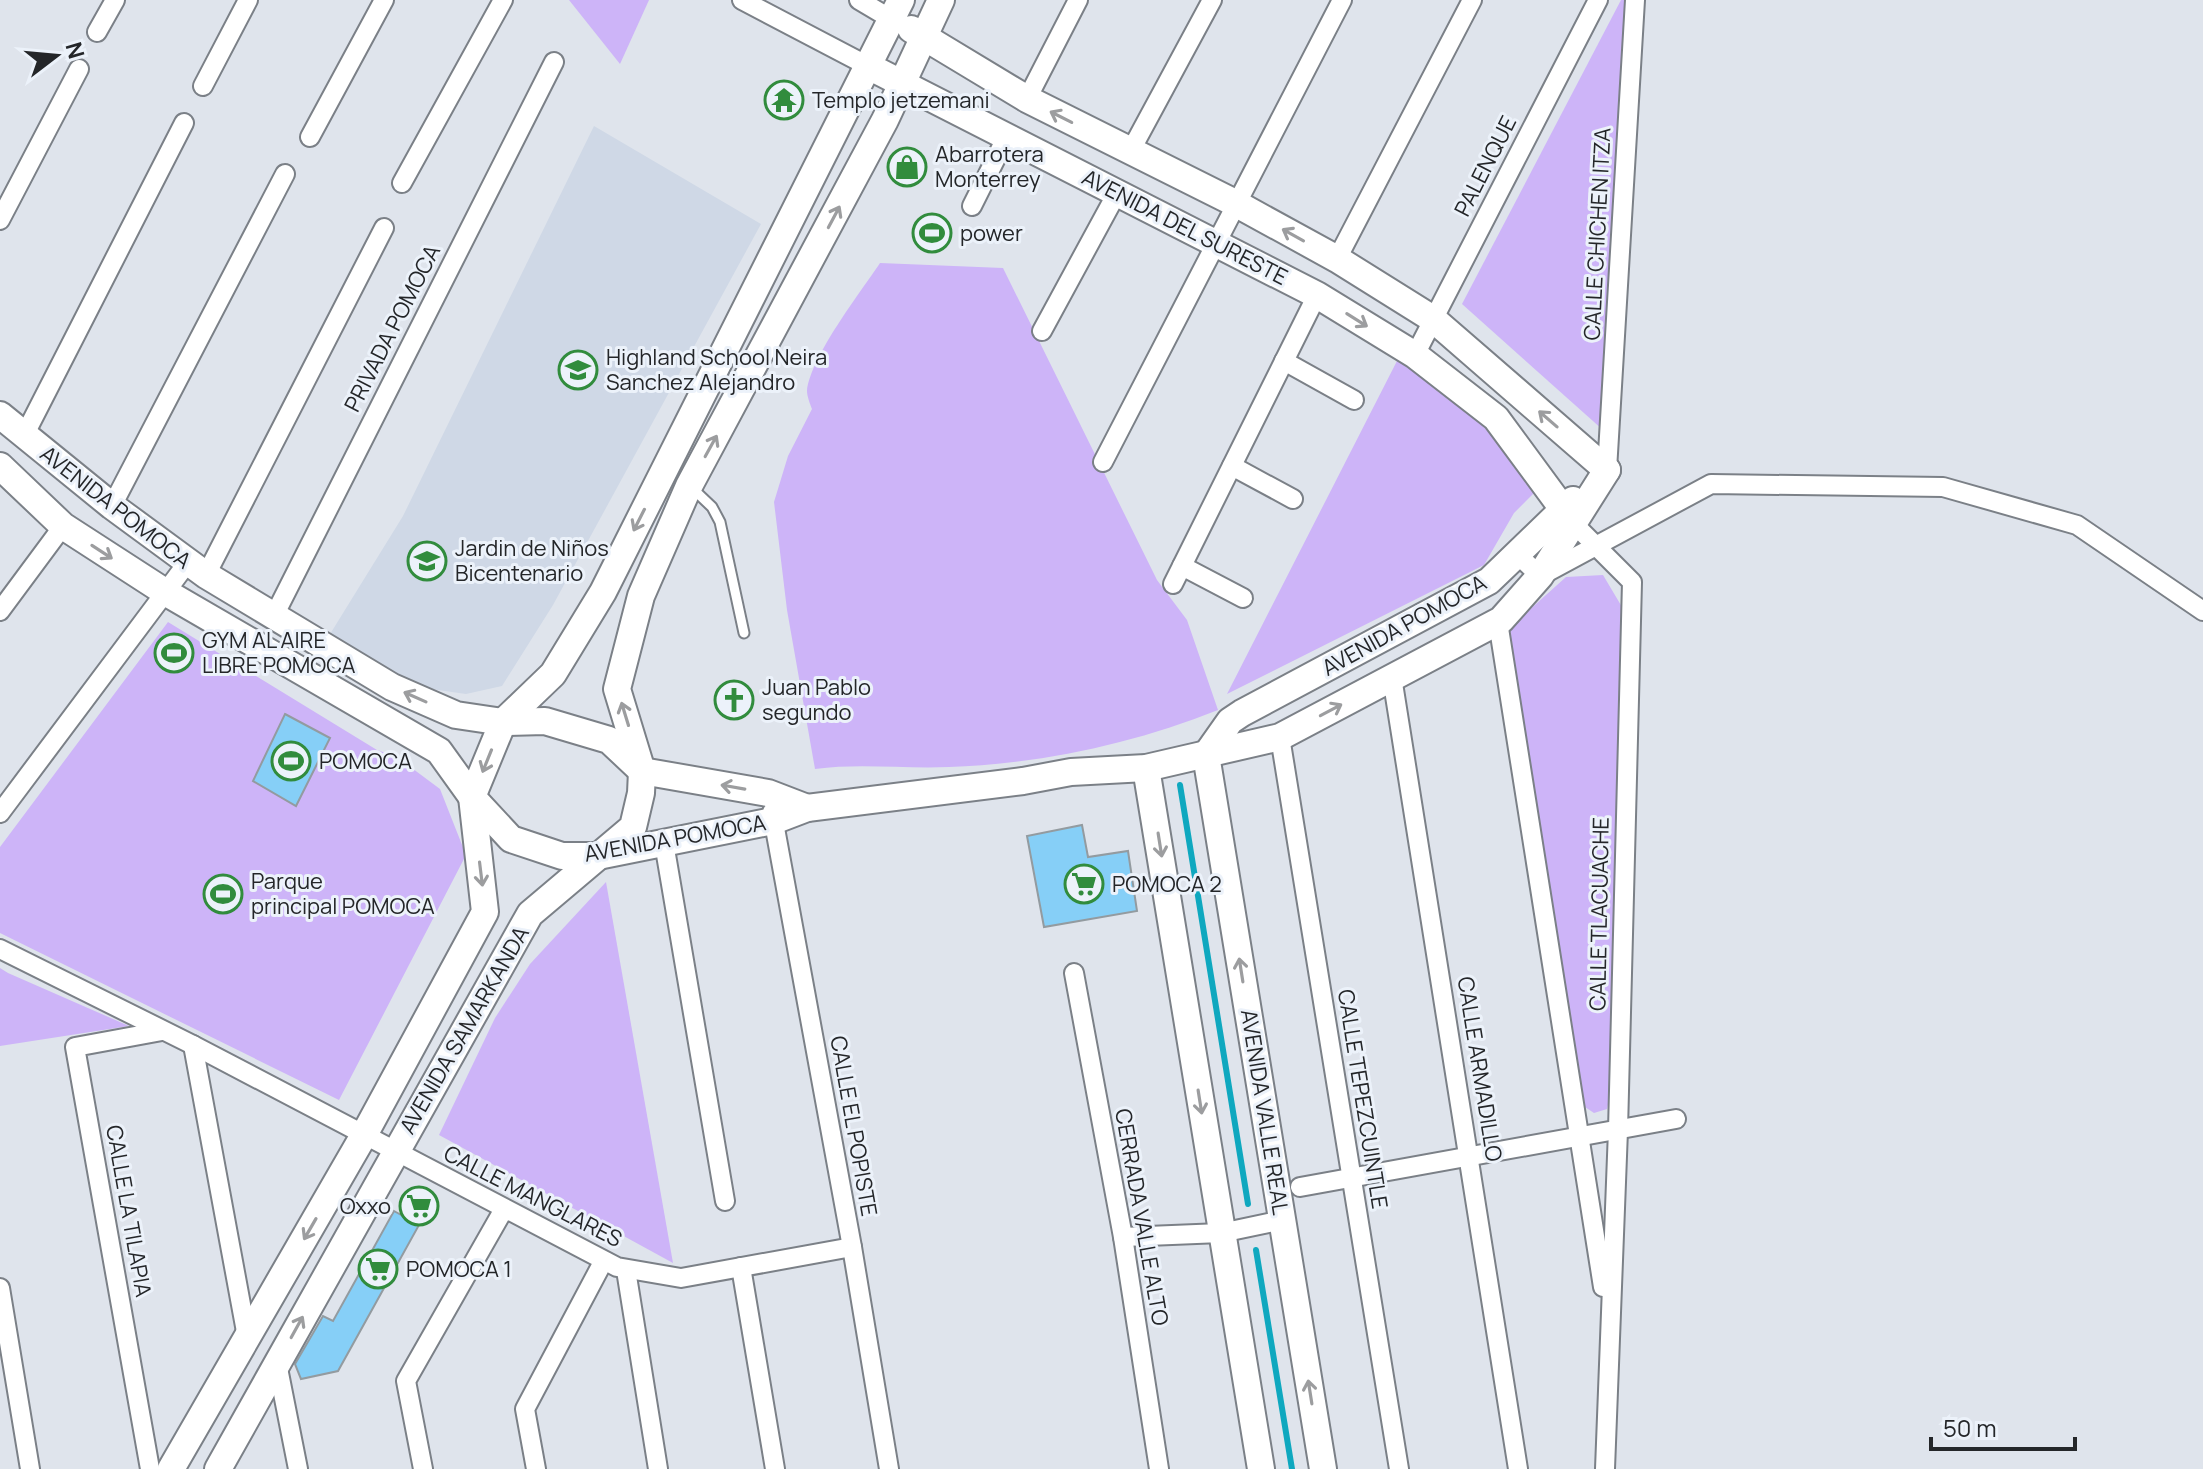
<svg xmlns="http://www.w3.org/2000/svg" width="2203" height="1469" viewBox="0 0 2203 1469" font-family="Manrope,sans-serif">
<rect width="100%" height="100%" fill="#dfe4ec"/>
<path fill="#cfd8e6" d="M594,126l167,98 -208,381 -51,81 -36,8 -56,-8 -83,-47 76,-123z"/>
<g fill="#cdb4f8">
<path d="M569,0h80l-29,64z"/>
<path d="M1621,0h4l-22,430 -141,-126z"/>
<path d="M880,263l123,5 154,312 30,40 31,90c-85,34 -178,54 -269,57 -45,2 -90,-4 -134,2l-28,-159 -13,-108 14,-46 24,-47c-2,-5 -5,-13 -5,-18 4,-35 53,-98 73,-128z"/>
<path d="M1398,359l96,60 47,67 -27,27 -30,52 -257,129z"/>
<path d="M1603,575l22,37v68l-5,30 -11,391 -2,8 -13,4 -9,-6 -77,-478 58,-52z"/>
<path d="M168,622l209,128 20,7 43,32 26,66 -127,245 -339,-167v-86z"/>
<path d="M606,882l67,381 -234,-128 56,-117 35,-54z"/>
<path d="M0,968l8,5 121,53 -129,20z"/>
</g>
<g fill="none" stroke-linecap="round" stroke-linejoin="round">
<g stroke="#0fa8bf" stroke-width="6">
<path d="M1180,785l68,419"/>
<path d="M1256,1250l36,219"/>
</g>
</g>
<g fill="#86cff7" stroke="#939ba0" stroke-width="2">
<path d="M285,714l45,24 -34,68 -43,-25z"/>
<path d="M1082,825l6,32 40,-6 9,60 -93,16 -17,-91z"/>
<path d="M394,1211l25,14 -81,146 -37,8 -6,-15 28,-48 10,5z"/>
</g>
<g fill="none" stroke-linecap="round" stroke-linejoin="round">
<g stroke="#7b8087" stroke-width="13">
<path id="lane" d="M692,488l20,19 8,15 24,111"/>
</g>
<g stroke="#7b8087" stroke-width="22">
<g id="street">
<path d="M742,0l124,65"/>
<path d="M859,0l32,19"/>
<path d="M97,32l18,-32"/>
<path d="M203,86l45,-86"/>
<path d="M1027,99l51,-99"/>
<path d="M310,137l74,-137"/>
<path d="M1130,152l82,-152"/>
<path d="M402,183l101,-183"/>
<path d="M972,206l35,-70"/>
<path d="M0,220l79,-151"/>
<path d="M1337,259l135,-259"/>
<path d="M1042,331l76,-140"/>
<path d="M1415,355l183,-355"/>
<path d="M1284,361l70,39"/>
<path d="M24,436l160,-313"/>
<path d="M1103,462l239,-462"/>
<path d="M1232,466l61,33"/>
<path d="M1607,470l28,-470"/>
<path d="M112,506l173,-332"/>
<path d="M1574,524l58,58 -14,548 -13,339"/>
<path d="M1516,553l24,23 171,-92 232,3 134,38 126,86"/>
<path d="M1182,566l61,32"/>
<path d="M206,575l178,-347"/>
<path d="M1173,584l144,-289"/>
<path d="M0,611l63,-85"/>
<path d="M274,616l280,-554"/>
<path d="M1498,622l105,665"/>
<path d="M1392,677l126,792"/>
<path d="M1280,737l119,732"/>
<path d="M772,812l80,435 37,222"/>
<path d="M0,813l188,-251"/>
<path d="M664,843l61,358"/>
<path d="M0,949l193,96 424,222 64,11 171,-31"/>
<path d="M1074,973l49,264 36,232"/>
<path d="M193,1045l54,292"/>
<path d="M1300,1187l376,-68"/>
<path d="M1123,1237l98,-4 62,-13"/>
<path d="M741,1267l34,202"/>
<path d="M626,1270l32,199"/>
<path d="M0,1288l30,181"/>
<path d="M277,1363l21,106"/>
<path d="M150,1469l-75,-422 87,-16"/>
<path d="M423,1469l-17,-88 98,-172"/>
<path d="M536,1469l-11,-60 78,-147"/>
</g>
</g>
<g stroke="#7b8087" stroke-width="30">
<g id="secondary">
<path d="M911,29l116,70 208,104 102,56 96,60 174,151"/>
<path d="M866,65l451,230 98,60 81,63 78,106"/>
<path d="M0,415l112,91 94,69 186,112 64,28 47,7 42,-1 64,19 33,31 126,22 39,15"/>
<path d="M0,466l63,60 102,66 274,159 33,46 39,42 51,17h36l175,-35 34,-13 216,-27 48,-9 75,-4 134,-31 221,-117 39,-44 67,-106"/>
<path d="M1206,755l117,714"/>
<path d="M1206,755l24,-34 12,-8 247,-132 84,-81"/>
<path d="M1146,768l115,701"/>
<path d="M171,1469l193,-334 121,-223 -13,-115 31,-75 50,-48 50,-82 298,-592"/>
<path d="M218,1469l312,-555 103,-87 8,-34 1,-22 -25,-82 24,-93 48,-110 196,-366 56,-120"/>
</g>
</g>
<use href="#lane" stroke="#fff" stroke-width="9"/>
<use href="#street" stroke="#fff" stroke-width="18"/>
<use href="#secondary" stroke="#fff" stroke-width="26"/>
</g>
<defs><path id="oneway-shaft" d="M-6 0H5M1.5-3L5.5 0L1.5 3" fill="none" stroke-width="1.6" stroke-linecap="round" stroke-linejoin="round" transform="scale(2)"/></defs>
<g stroke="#9c9d9f">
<use href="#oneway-shaft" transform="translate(1061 117) rotate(-153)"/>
<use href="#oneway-shaft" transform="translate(834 217) rotate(-62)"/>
<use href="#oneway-shaft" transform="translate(1293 235) rotate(-151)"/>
<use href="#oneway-shaft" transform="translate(1357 320) rotate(32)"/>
<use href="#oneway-shaft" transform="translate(1548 419) rotate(-139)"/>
<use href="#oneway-shaft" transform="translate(711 446) rotate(-61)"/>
<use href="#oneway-shaft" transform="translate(639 520) rotate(117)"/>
<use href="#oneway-shaft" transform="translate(102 552) rotate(33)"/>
<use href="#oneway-shaft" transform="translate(415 697) rotate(-156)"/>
<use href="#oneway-shaft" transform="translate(1331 710) rotate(-28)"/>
<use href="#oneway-shaft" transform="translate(625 714) rotate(-107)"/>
<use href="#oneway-shaft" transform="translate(487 761) rotate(112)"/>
<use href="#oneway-shaft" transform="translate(733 787) rotate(-170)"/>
<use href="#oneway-shaft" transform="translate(1160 845) rotate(81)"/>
<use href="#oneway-shaft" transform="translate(481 874) rotate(83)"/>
<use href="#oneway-shaft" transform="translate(1241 970) rotate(-99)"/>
<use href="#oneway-shaft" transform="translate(1200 1102) rotate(81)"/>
<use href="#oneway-shaft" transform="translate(310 1229) rotate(120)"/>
<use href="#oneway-shaft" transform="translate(297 1327) rotate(-61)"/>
<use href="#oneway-shaft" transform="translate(1310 1392) rotate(-99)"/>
</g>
<defs>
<g id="temple-ring" transform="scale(2)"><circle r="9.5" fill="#ecf2fa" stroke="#318c3d" stroke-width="1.5"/><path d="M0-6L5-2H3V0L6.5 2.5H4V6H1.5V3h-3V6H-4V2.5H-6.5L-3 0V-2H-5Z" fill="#318c3d"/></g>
<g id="shop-ring" transform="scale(2)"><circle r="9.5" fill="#ecf2fa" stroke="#318c3d" stroke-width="1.5"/><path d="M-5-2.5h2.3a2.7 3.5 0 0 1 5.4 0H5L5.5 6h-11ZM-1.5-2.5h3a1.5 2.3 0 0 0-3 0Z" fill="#318c3d"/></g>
<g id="stadium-ring" transform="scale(2)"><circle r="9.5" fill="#ecf2fa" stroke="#318c3d" stroke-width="1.5"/><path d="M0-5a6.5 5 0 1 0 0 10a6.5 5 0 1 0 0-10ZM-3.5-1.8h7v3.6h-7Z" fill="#318c3d"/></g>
<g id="school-ring" transform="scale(2)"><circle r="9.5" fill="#ecf2fa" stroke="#318c3d" stroke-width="1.5"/><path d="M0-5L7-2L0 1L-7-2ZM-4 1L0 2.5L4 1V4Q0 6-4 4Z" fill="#318c3d"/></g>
<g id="church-ring" transform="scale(2)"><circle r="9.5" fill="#ecf2fa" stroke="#318c3d" stroke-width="1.5"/><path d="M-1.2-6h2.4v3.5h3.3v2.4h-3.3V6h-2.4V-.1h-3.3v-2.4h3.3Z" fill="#318c3d"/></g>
<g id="supermarket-ring" transform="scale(2)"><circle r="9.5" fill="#ecf2fa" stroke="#318c3d" stroke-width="1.5"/><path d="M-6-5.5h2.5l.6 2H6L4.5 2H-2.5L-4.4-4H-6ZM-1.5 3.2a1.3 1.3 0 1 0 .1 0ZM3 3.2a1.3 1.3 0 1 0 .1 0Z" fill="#318c3d"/></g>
</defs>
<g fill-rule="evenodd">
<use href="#temple-ring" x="784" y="100"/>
<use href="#shop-ring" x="907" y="167"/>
<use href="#stadium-ring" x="932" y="233"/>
<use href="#school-ring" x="578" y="370"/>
<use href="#school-ring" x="427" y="561"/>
<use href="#stadium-ring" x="174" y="653"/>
<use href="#church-ring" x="734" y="700"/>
<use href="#stadium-ring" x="291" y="761"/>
<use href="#supermarket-ring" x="1084" y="884"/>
<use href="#stadium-ring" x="223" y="894"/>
<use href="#supermarket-ring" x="419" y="1206"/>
<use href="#supermarket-ring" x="378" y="1269"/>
</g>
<g text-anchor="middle" stroke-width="6" stroke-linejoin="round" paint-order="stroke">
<g font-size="22" fill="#242629" stroke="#ecf2fa" text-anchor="start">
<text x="812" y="108">Templo jetzemani</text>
<text x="935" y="162">Abarrotera<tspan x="935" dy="25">Monterrey</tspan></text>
<text x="960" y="241">power</text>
<text x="606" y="365">Highland School Neira<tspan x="606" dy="25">Sanchez Alejandro</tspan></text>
<text x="455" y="556">Jardin de Niños<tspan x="455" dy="25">Bicentenario</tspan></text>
<text x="202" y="648">GYM AL AIRE<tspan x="202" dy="25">LIBRE POMOCA</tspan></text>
<text x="762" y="695">Juan Pablo<tspan x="762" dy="25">segundo</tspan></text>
<text x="319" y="769">POMOCA</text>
<text x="251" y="889">Parque<tspan x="251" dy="25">principal POMOCA</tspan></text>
<text x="1112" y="892">POMOCA 2</text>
<text x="391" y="1214" text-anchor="end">Oxxo</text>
<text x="406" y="1277">POMOCA 1</text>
</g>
<g font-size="22" fill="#242629" stroke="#ecf2fa">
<text transform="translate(1485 166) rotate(-63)" y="8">PALENQUE</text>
<text transform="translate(1185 227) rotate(27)" y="8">AVENIDA DEL SURESTE</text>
<text transform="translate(1597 234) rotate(-87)" y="8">CALLE CHICHEN ITZA</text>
<text transform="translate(392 328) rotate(-63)" y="8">PRIVADA POMOCA</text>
<text transform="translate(116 507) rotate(38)" y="8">AVENIDA POMOCA</text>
<text transform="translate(1404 625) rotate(-29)" y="8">AVENIDA POMOCA</text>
<text transform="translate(675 838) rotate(-10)" y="8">AVENIDA POMOCA</text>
<text transform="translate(1599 914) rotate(-89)" y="8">CALLE TLACUACHE</text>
<text transform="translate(464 1030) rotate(-60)" y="8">AVENIDA SAMARKANDA</text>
<text transform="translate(1480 1069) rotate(81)" y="8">CALLE ARMADILLO</text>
<text transform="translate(1363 1099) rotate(81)" y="8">CALLE TEPEZCUINTLE</text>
<text transform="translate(1265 1112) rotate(81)" y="8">AVENIDA VALLE REAL</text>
<text transform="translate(854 1126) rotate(80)" y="8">CALLE EL POPISTE</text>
<text transform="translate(533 1196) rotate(27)" y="8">CALLE MANGLARES</text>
<text transform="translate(129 1211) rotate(80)" y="8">CALLE LA TILAPIA</text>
<text transform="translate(1142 1217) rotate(80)" y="8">CERRADA VALLE ALTO</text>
</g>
</g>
<g transform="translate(56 56) rotate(74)" stroke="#ecf2fa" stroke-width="6" paint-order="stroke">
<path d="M0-6L14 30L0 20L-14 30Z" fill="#242629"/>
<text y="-12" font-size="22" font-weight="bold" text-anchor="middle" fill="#242629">N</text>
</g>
<path d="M1931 1437v12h144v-12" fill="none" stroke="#242629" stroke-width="4"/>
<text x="1943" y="1437" font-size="24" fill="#242629" stroke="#ecf2fa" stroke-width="6" paint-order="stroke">50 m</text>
</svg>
